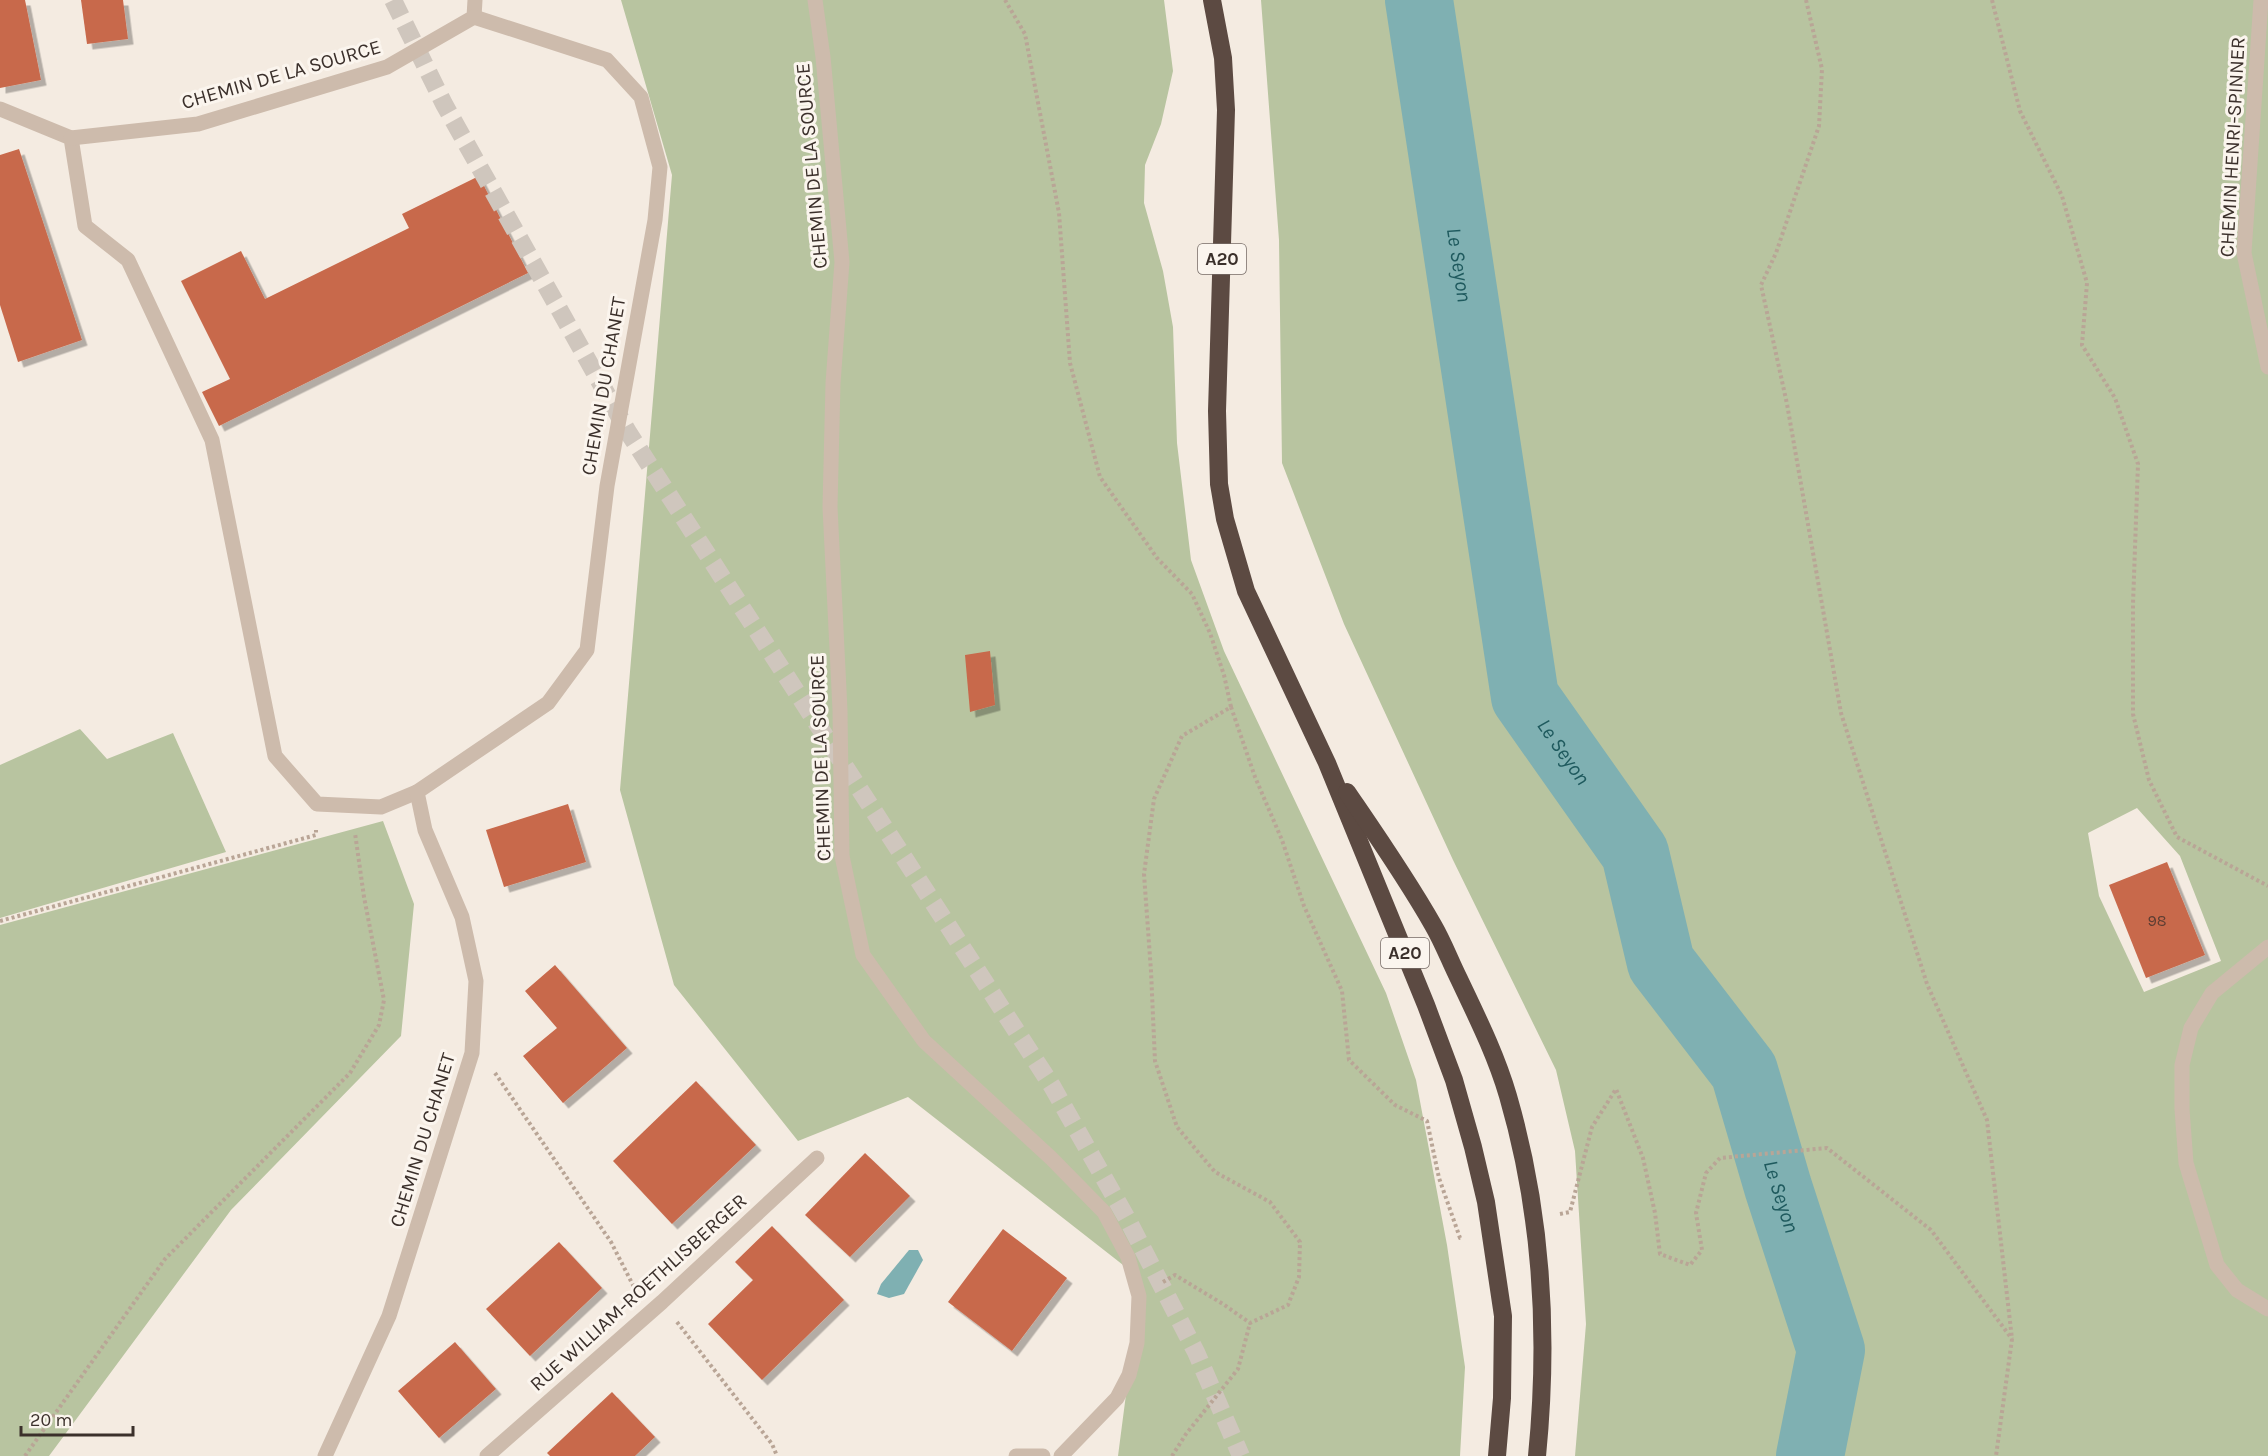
<svg xmlns="http://www.w3.org/2000/svg" width="2268" height="1456" viewBox="0 0 2268 1456" font-family="Karla,sans-serif">
<defs>
<filter id="shadow"><feDropShadow dx="5.5" dy="5.5" stdDeviation="0" flood-color="#0004"/></filter>
</defs>
<rect width="100%" height="100%" fill="#f4ebe1"/>
<g fill="#b8c4a0" fill-rule="evenodd">
<path d="M621,0h543l9,71 -12,53 -16,41 -1,38 19,68 10,56 4,116 14,117 33,91 162,342 30,87 31,165 18,122 -5,89h-342l23,-177 -233,-182 -110,44 -124,-156 -54,-195 52,-615z"/>
<path d="M1261,0h1007v1456h-693l11,-132 -11,-173 -19,-81 -103,-210 -109,-236 -62,-161 -3,-223zM2137,808l43,48 41,105 -77,31 -45,-96 -11,-63z"/>
<path d="M80,729l27,30 66,-26 53,119 -226,66v-153z"/>
<path d="M383,821l31,83 -13,132 -170,174 -182,246h-49v-531z"/>
</g>
<path fill="#7fb0b2" d="M909,1250h9l5,10 -19,34 -15,4 -12,-4 4,-10z"/>
<g fill="none" stroke-linecap="round" stroke-linejoin="round">
<path stroke="#7fb0b2" stroke-width="68" id="s1" d="M1419,0l106,697 110,156 26,110 83,108 34,116 53,163 -21,106"/>
</g>
<g fill="#c8694b" filter="url(#shadow)">
<path d="M0,0h25l16,80 -41,8z"/>
<path d="M81,0h42l5,39 -41,5z"/>
<path d="M19,149l63,191 -64,22 -18,-57v-150z"/>
<path d="M479,176l49,97 -309,153 -17,-34 28,-13 -49,-98 60,-30 24,48 144,-71 -7,-14z"/>
<path d="M990,651l5,54 -25,7 -5,-57z"/>
<path d="M568,804l18,58 -82,25 -18,-57z"/>
<path d="M2167,862l38,93 -59,23 -37,-93z"/>
<path d="M555,965l72,83 -64,55 -40,-47 34,-28 -32,-37z"/>
<path d="M696,1081l60,64 -84,79 -59,-63z"/>
<path d="M865,1153l45,43 -60,61 -45,-42z"/>
<path d="M772,1226l72,74 -82,80 -54,-56 45,-44 -18,-18z"/>
<path d="M1003,1229l64,49 -55,73 -64,-49z"/>
<path d="M559,1242l43,46 -72,68 -44,-47z"/>
<path d="M455,1342l41,47 -57,49 -41,-47z"/>
<path d="M612,1392l43,45 -20,19h-85l-3,-3z"/>
</g>
<g fill="none" stroke-linecap="round" stroke-linejoin="round">
<path stroke="#cfc6bd" stroke-width="18" stroke-dasharray="18 9" stroke-linecap="butt" d="M393,0l51,104 184,328 424,654 78,138 66,128 45,104"/>
<g stroke="#b9a596" stroke-width="4" stroke-dasharray="3 3" stroke-linecap="butt">
<path d="M1005,0l20,34 34,179 11,150 30,114 57,81 35,36 18,39 14,42 7,32"/>
<path d="M1806,0l16,69 -3,57 -43,127 -15,32 26,119 54,309 86,271 60,136 25,219 -16,117"/>
<path d="M1992,0l28,111 42,85 25,87 -5,62 33,53 23,66 -5,140v110l16,66 28,57 91,49"/>
<path d="M0,921l316,-86v-5"/>
<path d="M495,1073l116,169 25,49"/>
<path d="M1560,1214l10,-2 22,-85 24,-38 27,69 12,55 5,41 30,11 12,-15 -6,-37 10,-40 14,-15 107,-10 104,82 81,109"/>
<path d="M1163,1282l12,-7 48,29 27,19 38,-18 11,-28 1,-35 -30,-40 -55,-30 -38,-45 -22,-66 -4,-90 -7,-97 10,-75 28,-63 49,-29 24,70 27,63 22,66 38,85 7,69 46,45 32,16 12,57 21,60h3"/>
<path d="M677,1322l95,122 5,12"/>
<path d="M25,1456l140,-197 185,-186 29,-48 5,-25 -20,-103 -9,-64"/>
<path d="M1172,1456l14,-22 52,-65 12,-46"/>
</g>
<g stroke="#cdbbac" stroke-width="15">
<path d="M815,0l8,57 19,205 -9,121 -3,124 10,203 2,146 21,99 61,86 127,117 53,54 24,45 11,39 -2,47 -8,32 -12,23 -56,58"/>
<path d="M2261,0l-17,253 24,114"/>
<path d="M0,109l71,29 14,88 43,34 84,180 63,316 42,48 64,3 36,-15"/>
<path d="M71,138l127,-14 189,-57 87,-50 1,-17"/>
<path d="M2268,947l-56,46 -21,35 -9,37v44l4,54 31,102 20,25 31,19"/>
<path d="M325,1456l64,-140 83,-263 4,-72 -14,-64 -37,-87 -8,-38 131,-89 39,-53 20,-164 48,-266 5,-53 -19,-70 -34,-37 -133,-43"/>
<path d="M487,1456l175,-154 155,-144"/>
<path d="M1016,1456h27"/>
</g>
<g stroke="#5c4a42" stroke-width="18">
<path d="M1212,0l11,58 3,52 -9,301 2,73 6,35 21,72 81,172 99,242 28,75 19,67 13,55 17,114 -1,82 -5,58"/>
<path d="M1347,792c30,44 60,87 86,133 10,17 17,36 26,54 18,38 37,76 49,117 34,117 41,239 29,360"/>
</g>
</g>
<g text-anchor="middle" stroke-width="6" stroke-linejoin="round" paint-order="stroke">
<g font-size="16" fill="#5e3e33">
<text x="2157" y="926">98</text>
</g>
<g fill="#fbf5ee" stroke="#756b66" stroke-width="1.5">
<rect x="1198" y="244" width="48" height="30" rx="4.5"/>
<rect x="1381" y="938" width="48" height="30" rx="4.5"/>
</g>
<g font-size="18" font-weight="bold" fill="#3b302b">
<text x="1222" y="265">A20</text>
<text x="1405" y="959">A20</text>
</g>
<g font-size="20" fill="#3b302b" stroke="#fbf5ee">
<text transform="translate(281 74) rotate(-16)" y="7">CHEMIN DE LA SOURCE</text>
<text transform="translate(2232 147) rotate(-87)" y="7">CHEMIN HENRI-SPINNER</text>
<text transform="translate(811 166) rotate(-95)" y="7">CHEMIN DE LA SOURCE</text>
<text transform="translate(603 386) rotate(-80)" y="7">CHEMIN DU CHANET</text>
<text transform="translate(820 758) rotate(-92)" y="7">CHEMIN DE LA SOURCE</text>
<text transform="translate(422 1140) rotate(-73)" y="7">CHEMIN DU CHANET</text>
<text transform="translate(638 1292) rotate(-42)" y="7">RUE WILLIAM-ROETHLISBERGER</text>
</g>
<g font-size="21" font-style="italic" fill="#1f5a5e" stroke="#fbf5ee">
<text dy="7" stroke="none"><textPath href="#s1" startOffset="268">Le Seyon</textPath></text>
<text dy="7" stroke="none"><textPath href="#s1" startOffset="772">Le Seyon</textPath></text>
<text dy="7" stroke="none"><textPath href="#s1" startOffset="1276">Le Seyon</textPath></text>
</g>
</g>
<path d="M21 1426v9h112v-9" fill="none" stroke="#3b302b" stroke-width="3"/>
<text x="30" y="1426" font-size="18" fill="#3b302b" stroke="#fbf5ee" stroke-width="4.5" paint-order="stroke">20 m</text>
</svg>
